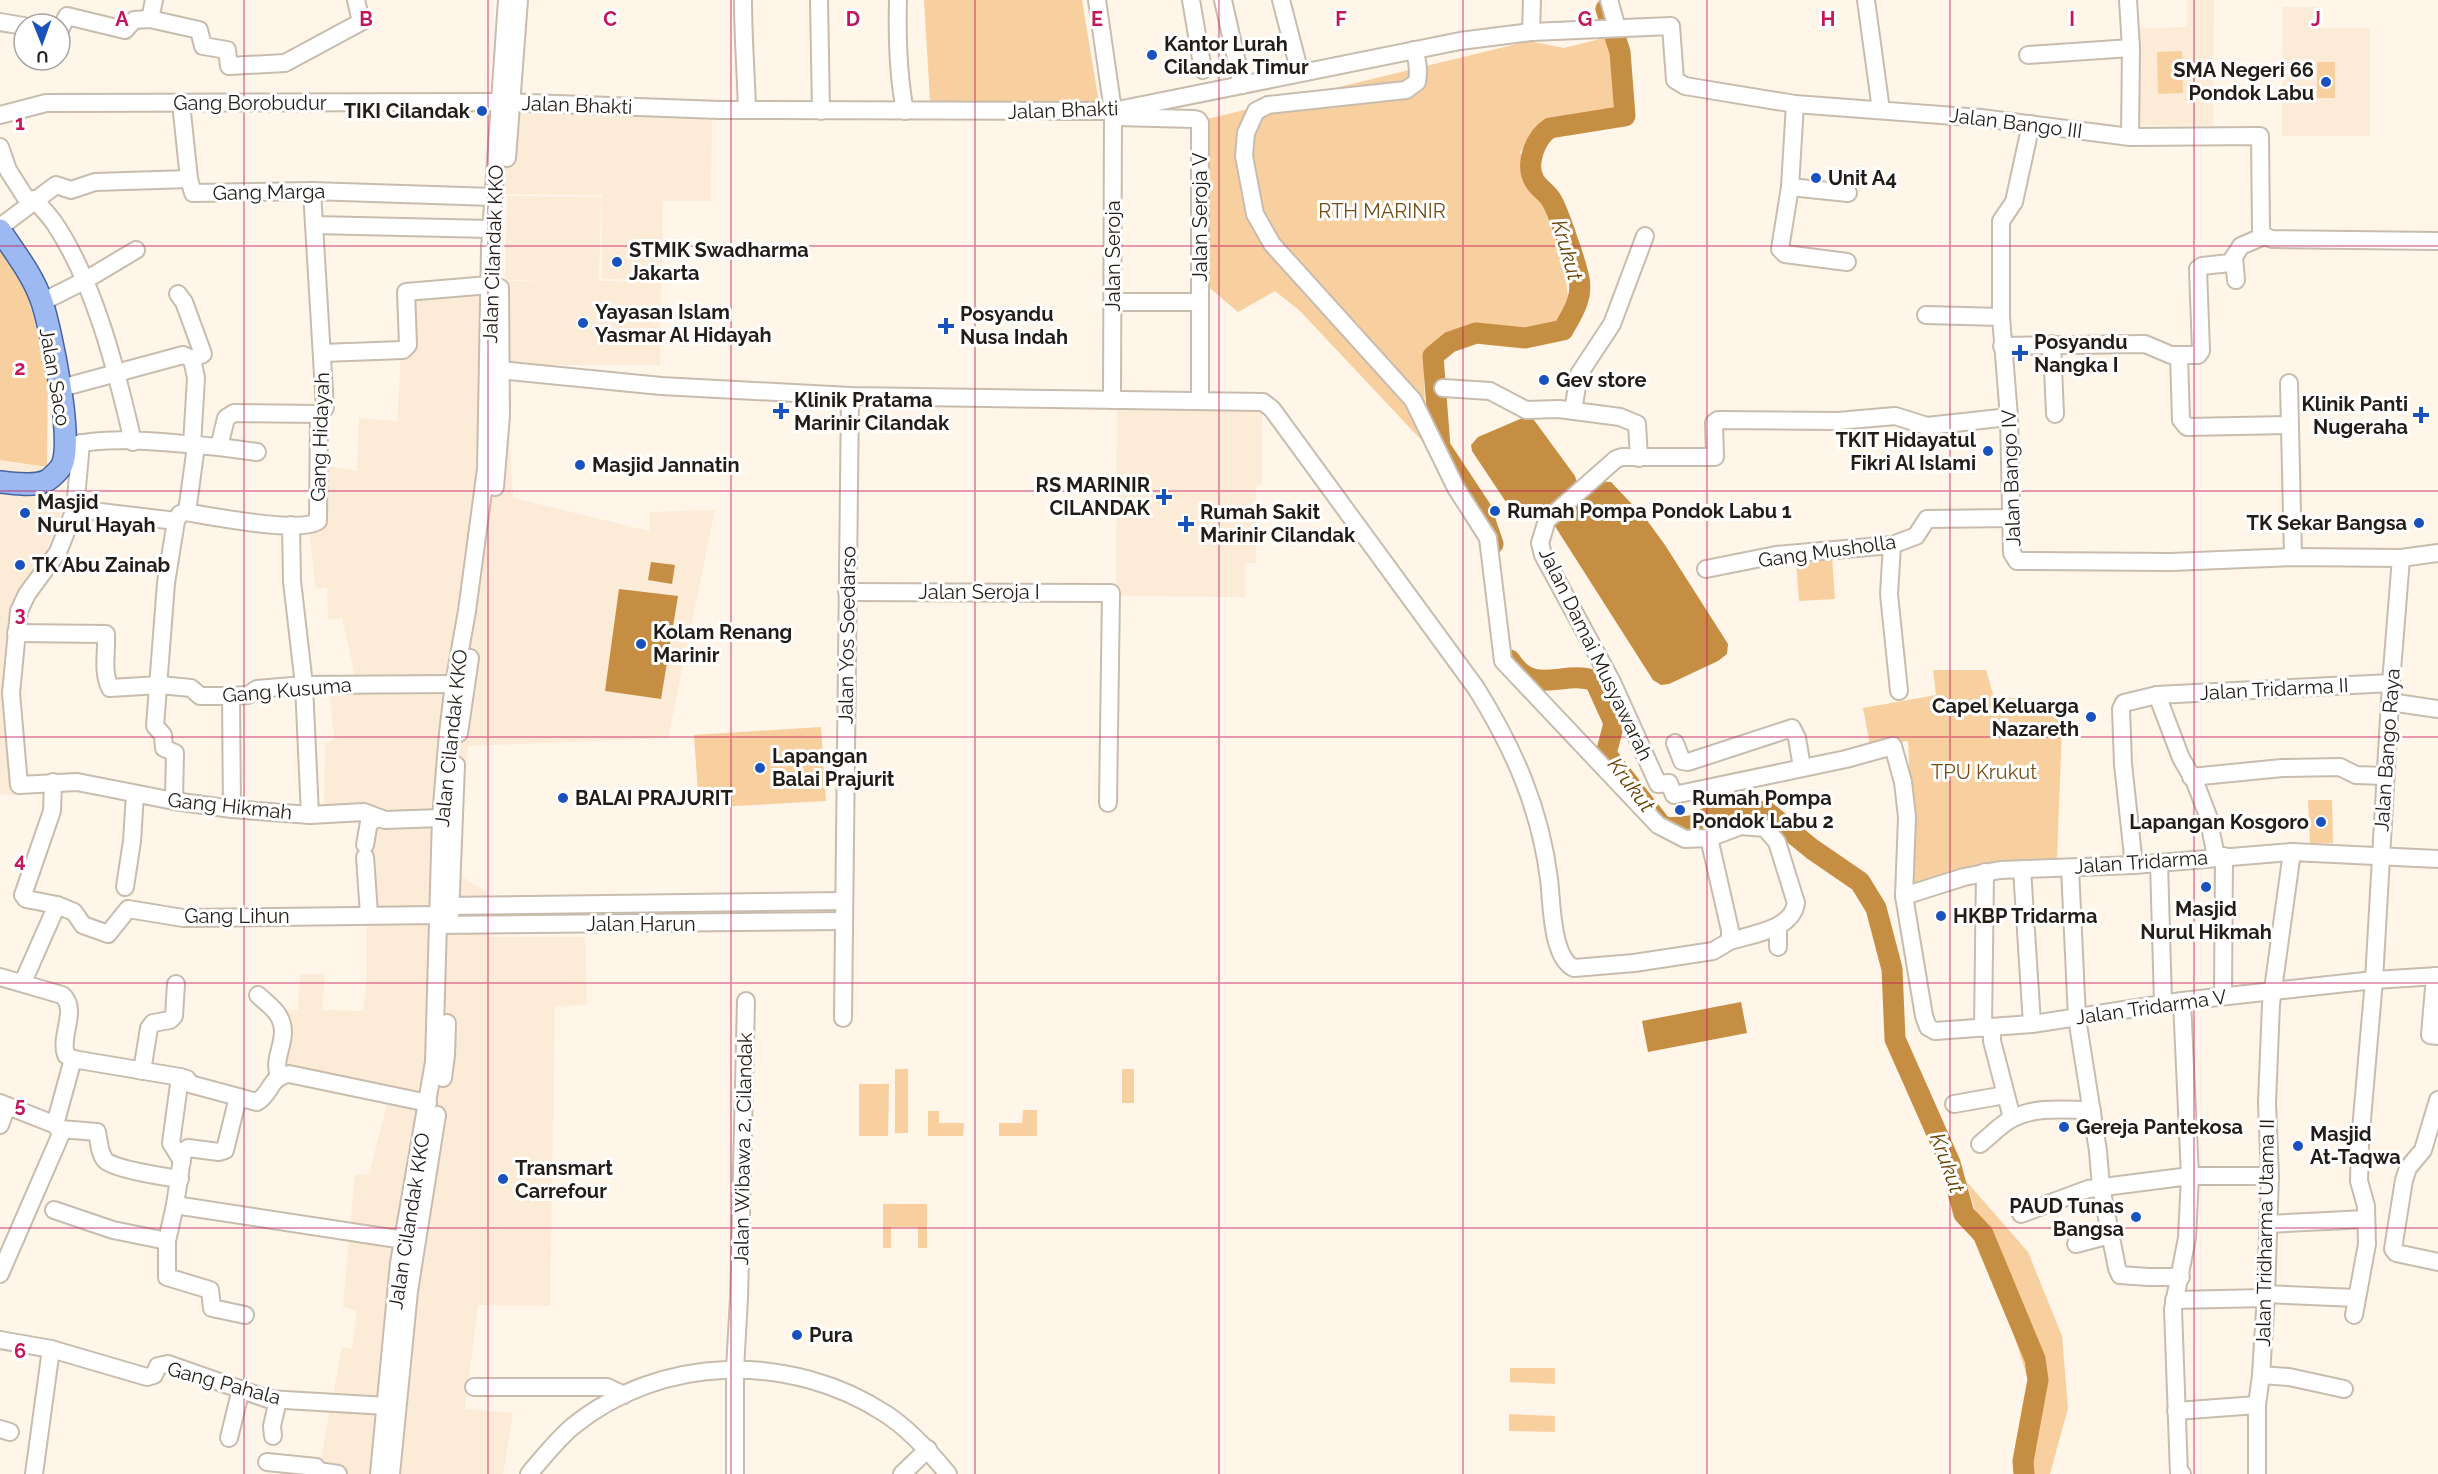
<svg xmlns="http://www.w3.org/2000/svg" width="2438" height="1474" viewBox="0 0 2438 1474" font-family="Raleway,sans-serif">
<rect width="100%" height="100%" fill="#fff5e9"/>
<g fill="#fcebd6">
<path d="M2187,0h27l-1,126 -78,-1 -3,-96 55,-2z"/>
<path d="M2283,7h34l1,21h52v108h-88z"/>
<path d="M506,113l206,1 -1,87h-48l-1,79 -60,-1v-84l-97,-1z"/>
<path d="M507,196l94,1 -2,84 62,1 -1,83h-155l8,133 136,33 1,-19 65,-2 -47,228 -200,8 -12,127 31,19 2,45h96l2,68 -32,1 -5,300 -72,-1 -13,104 48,4 -10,61h-185l24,-127 10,2 5,-38 -14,-4 12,-132 14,-1 19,-73 -111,-25 9,-66h12l2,-36h25l-3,36 41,1 3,-23 1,-172 -43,6 1,-78 9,-5 -4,-43 29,-2 -17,-76 -14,2 -1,-32 -11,1 -6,-49v-77l47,8 2,-53 38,3 4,-67 -5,-57 104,-7 4,53 1,-62h53l-53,-1z"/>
<path d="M1117,403l145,2v80h-6v78h-11v34l-129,-1z"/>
<path d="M0,460l47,7 15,43 -47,118v126l5,42 -20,-2z"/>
</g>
<g fill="#f8d09f">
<path d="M924,0h158l20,121 -171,-4z"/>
<path d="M1612,36l2,74 -72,19 -22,23 42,89 10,95 -129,5 -19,32 2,72 -126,-134 -25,-20 -37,21 -40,-34 -7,-155 338,-82 35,7z"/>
<path d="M2182,51l1,42 -25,1 -1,-42z"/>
<rect x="2317" y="62" width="18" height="36"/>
<path d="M0,246l24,36 24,91 -1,94 -47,-7z"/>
<path d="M1832,557l3,42 -36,2 -3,-41z"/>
<path d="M1933,670h53l8,27 69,4 -6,158 -71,4 -72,23 -6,-145 -38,4 -7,-37 73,-13z"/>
<path d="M821,727l5,74 -127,7 -5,-73z"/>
<path d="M2308,800h24l1,43h-23z"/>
<rect x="895" y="1069" width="13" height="64"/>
<rect x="1122" y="1069" width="12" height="34"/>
<path d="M859,1084h30l-1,52h-29z"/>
<path d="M1023,1110h14v26h-38v-13h23z"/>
<path d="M928,1111h11v12h25l-1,13h-35z"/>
<path d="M1966,1181l62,71 34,84 6,72 -18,66h-32l2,-43 8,-51z"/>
<path d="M883,1204h44v44h-9v-21h-27v21h-8z"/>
<path d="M1510,1368h45v16l-45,-2z"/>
<path d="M1509,1414l46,2v16l-46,-1z"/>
</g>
<g fill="#c58e43">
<path d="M1527,416l7,4 41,56 2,7 -6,12 24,-14 16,1 35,37 19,26 63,99 -1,10 -9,7 -49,23 -8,1 -8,-5 -102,-160c-14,-13 -23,-5 -39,-9l-40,-60 -1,-6 7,-8z"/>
<path d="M651,562l24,3 -3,19 -24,-4z"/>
<path d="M619,589l59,7 -17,103 -56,-8z"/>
<path d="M1741,1002l6,31 -99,19 -6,-31z"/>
</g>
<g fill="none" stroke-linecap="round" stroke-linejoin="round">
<g stroke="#c58e43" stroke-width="21">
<path d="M1493,544l-12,-35 -41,-62 -7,-91 17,-14 26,-9 49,5 38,-8c9,-16 20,-32 16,-51 -2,-13 -21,-68 -27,-78 -4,-8 -14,-13 -18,-21 -9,-17 2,-43 16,-52l75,-12 -5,-64 -14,-43"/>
<path d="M1510,660c24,38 54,9 85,21l19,42 -8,31 55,71 8,3 22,-2 35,-18 41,4 45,37 48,33 16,26 16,61 3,70 55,124 14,51 19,20 52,125 3,21 -15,81 1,13"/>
</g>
<g stroke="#c8bcae" stroke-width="20">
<g id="minor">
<path d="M743,0c0,37 3,73 4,110"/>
<path d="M819,0l2,111"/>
<path d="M898,0c-1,37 0,75 7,111"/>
<path d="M1097,0l16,111 -1,289"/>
<path d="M1191,0l12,70"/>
<path d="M1223,0l19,85"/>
<path d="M1281,0l19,73"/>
<path d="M1609,0l8,28"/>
<path d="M1866,0l15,110"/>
<path d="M2128,0l3,48 -1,89"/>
<path d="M150,19l4,-19"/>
<path d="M0,22l24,4"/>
<path d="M60,30l7,-14 58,14 9,-10 16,-1 49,11 4,16 24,4 2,16 56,-3 76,-41 -5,-22"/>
<path d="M1531,32l1,-32"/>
<path d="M1414,50c4,11 5,21 3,32l-11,8 -138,15 -12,6 -10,22 -2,23 11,58 17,30 141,156 43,88 32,50 15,123 155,164 27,14 24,-1 32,-12 24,2 12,14 19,61c-4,27 -44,31 -66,38"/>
<path d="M2028,55l103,-7"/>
<path d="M181,103l8,76"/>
<path d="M1795,104l-5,83 -10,62 5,5 62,8"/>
<path d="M0,115l46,-12 454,-1 220,8 393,1 347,-70 71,-9 140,-6 4,54 10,6 110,18 186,14 149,19 130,-1 1,94 3,6 8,3 166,2"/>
<path d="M1117,117l77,2 4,1 2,3v277"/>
<path d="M2031,124l-17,78 -13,19v96l8,100 3,136 5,8 154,1 122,-5 108,1"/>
<path d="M0,147l8,23 21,33"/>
<path d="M507,158l12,-158"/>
<path d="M1790,187l58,6"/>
<path d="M34,199c7,8 15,16 21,25 40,60 62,148 78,218"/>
<path d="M314,225l177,4"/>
<path d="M0,227l56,-42 15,5 24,-8 94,-3 4,14 119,-2 181,6"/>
<path d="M2234,257l2,23"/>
<path d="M178,294l6,8 19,52 -11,5"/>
<path d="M42,302l42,-21 52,-31"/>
<path d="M1113,302h87"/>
<path d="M1926,315l75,2"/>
<path d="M2052,344l3,70"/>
<path d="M2002,346l143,-2 26,11h27l3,-4 -3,-82 4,-3 28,-3 11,-17 23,-10"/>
<path d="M322,353l81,-3 5,-5 -2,-53 83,-7"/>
<path d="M2179,356l2,64 6,7 102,-2"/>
<path d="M489,369l172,17 189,10 413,6 9,7 204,279c38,61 64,120 73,191 3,23 2,78 25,89l60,-5 79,-12 17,-10v-11l-21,-92"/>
<path d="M2289,383l4,174"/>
<path d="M61,388l122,-33 9,4 4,19 -4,67"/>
<path d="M1443,388l47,3 36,19 33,-1 61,8 17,7 2,34"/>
<path d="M1573,411l6,-37 33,-50 33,-88"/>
<path d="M2009,417l-82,9 -32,-10 -57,5 -120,-1 -4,3 1,34h-93l-6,2 -69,61 -7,23 3,12 69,127 46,102 11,-1 5,12 172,-36 47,-13 10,36 4,35 -3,79 20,120 4,11 7,4 97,-7 150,-23 192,-21 64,-4"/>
<path d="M81,443l-6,66 -17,43 -31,42 -8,17 -8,82 8,92 58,-3 97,19 58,8 78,6 54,-3 21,8 56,-2"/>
<path d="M70,446c41,-12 106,-2 149,1l7,-29 8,-5 85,1"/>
<path d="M219,447l38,5"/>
<path d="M495,487l6,-72 -1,-127"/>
<path d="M75,509l101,12"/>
<path d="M187,512l9,-66"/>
<path d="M291,525l1,56 12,104 6,130"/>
<path d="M1892,545l-3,49 10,97"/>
<path d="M1706,569l70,-14 116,-10 24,-9 11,-17 85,-1"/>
<path d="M847,592l264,1 -3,210"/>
<path d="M16,633l90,1c1,19 -4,37 4,54l50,-3 31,3 9,8h31l17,-1 9,-6 47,-4 150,-1"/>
<path d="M2157,695l24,63 14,24 13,34 8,41"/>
<path d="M231,696l1,113"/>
<path d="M2390,702l48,7"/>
<path d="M459,733l11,-75"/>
<path d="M1675,743l7,18 6,1 104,-34 5,10 5,29"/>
<path d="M2191,777l91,-9 58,-1 16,8 30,1"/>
<path d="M53,782l-1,29 -29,84 3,4 31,6 17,7 9,13 25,9 20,-25 55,9 255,-3"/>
<path d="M174,801l1,-48 -11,-5 -1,-13 -8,-9 11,-143 10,-62 4,-7 5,-2c25,4 115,22 133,9l1,-107 6,-6 -13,-217"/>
<path d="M365,845l4,-23 11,-4"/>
<path d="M365,857l4,57"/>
<path d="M2159,862l4,141"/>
<path d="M2134,865l-11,-101 -2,-55 3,-6 33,-8 234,-12"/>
<path d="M2070,868l7,150 21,133 3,36 16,81 3,7 28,2h33"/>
<path d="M2022,869l10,155"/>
<path d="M125,887l7,-46 3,-47"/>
<path d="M1904,896l60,-19 36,-7 134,-5 158,-13 146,7"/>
<path d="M440,906l404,-5"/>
<path d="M450,916l6,-151"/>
<path d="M438,925l406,-4"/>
<path d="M1778,926v21"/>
<path d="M2435,976l-5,59 8,1"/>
<path d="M0,977l62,18c17,14 -3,41 4,60l7,4 107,18 7,2 3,5 67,18c16,-10 11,-24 32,-28l139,29"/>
<path d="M23,982l34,-77"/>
<path d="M258,995c6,6 16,13 20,20 14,22 -7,41 1,61"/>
<path d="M2223,996l1,-140"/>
<path d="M843,1018l7,-622"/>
<path d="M1983,1028l2,-156"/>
<path d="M1992,1028v13l20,77"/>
<path d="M142,1071l7,-43 4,-5 17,-3 4,-4 2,-32"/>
<path d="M180,1077l-9,66 11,18"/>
<path d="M443,1078l3,-23 1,-32"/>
<path d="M2438,1100l-15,50 -15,18 -4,12 -11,69 3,4 42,9"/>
<path d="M0,1103l56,22"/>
<path d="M1954,1104l51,-9"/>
<path d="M0,1125l7,-19"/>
<path d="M60,1129l37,3c2,8 2,21 8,28 7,9 61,17 75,19"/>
<path d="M1980,1144c10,-8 21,-20 33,-26 24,-12 53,-8 79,-8"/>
<path d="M175,1205l229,35"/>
<path d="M54,1210l59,20 54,11 8,-36 8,-53 5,-4 31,4 6,-2 13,-53"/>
<path d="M2021,1214l67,-25 102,-13h80"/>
<path d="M2268,1224l98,-5"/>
<path d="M167,1241v36l43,13 2,18 33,7"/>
<path d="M2076,1244l34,-9"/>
<path d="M0,1274l61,-140 -5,-9v-4l17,-62"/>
<path d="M2266,1294l90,4"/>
<path d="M2174,1300l92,-2"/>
<path d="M2354,1315l13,-71 -1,-38 -7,-25 1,-39 14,-162 17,-297 10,-125 37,-5"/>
<path d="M0,1340l51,9 96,28 7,-2 4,-9 10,-2 100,35 119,7"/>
<path d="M2261,1375l28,2 55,12"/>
<path d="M474,1387h133l17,8"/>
<path d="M2176,1411l81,-6"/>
<path d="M0,1429l10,3"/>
<path d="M273,1436l-1,-10 6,-26"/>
<path d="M229,1438l12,-49"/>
<path d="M267,1462l49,5 2,4 20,3"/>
<path d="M34,1474l17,-125"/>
<path d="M379,1474l20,-211 35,-201 7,-244 7,-85 6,-49 13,-73 19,-142 4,-221 17,-248"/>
<path d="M391,1474l18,-183 28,-176"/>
<path d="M529,1474c14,-17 27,-33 43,-47 89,-73 219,-75 314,-13 24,16 44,38 62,60"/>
<path d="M735,1474v-105l4,-71 7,-297"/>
<path d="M902,1474l26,-25"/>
<path d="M2182,1474h-3l-6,-165 14,-71 3,-62 -8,-175"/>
<path d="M2257,1474v-69l4,-30 5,-81 4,-118 -3,-73 4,-99 21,-152"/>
</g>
</g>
<g stroke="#4664a0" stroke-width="24">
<path id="major" d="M0,230c15,23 33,45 42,72 9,28 32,138 20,163 -2,5 -12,14 -16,16 -13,6 -33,2 -46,1"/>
</g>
<use href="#minor" stroke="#fff" stroke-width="16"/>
<use href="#major" stroke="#9cb9f2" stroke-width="21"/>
</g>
<path fill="none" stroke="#c2185b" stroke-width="1.5" stroke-opacity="0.55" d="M244,0v1474M488,0v1474M731,0v1474M975,0v1474M1219,0v1474M1463,0v1474M1707,0v1474M1950,0v1474M2194,0v1474M0,246h2438M0,491h2438M0,737h2438M0,983h2438M0,1228h2438"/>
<g fill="#1951bd" stroke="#fff" stroke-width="2">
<circle cx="1152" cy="55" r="6"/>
<circle cx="2326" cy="82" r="6"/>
<circle cx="482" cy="111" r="6"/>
<circle cx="1816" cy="178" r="6"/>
<circle cx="617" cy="262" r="6"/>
<circle cx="583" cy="323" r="6"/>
<path d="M943 317h6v6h6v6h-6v6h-6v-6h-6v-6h6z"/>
<path d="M2017 344h6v6h6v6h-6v6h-6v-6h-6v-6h6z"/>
<circle cx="1544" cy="380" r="6"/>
<path d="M778 402h6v6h6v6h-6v6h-6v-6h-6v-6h6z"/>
<path d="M2418 406h6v6h6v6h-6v6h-6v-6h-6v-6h6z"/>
<circle cx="1988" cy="451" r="6"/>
<circle cx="580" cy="465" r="6"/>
<path d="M1161 488h6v6h6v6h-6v6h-6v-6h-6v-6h6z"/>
<circle cx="1495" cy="511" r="6"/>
<circle cx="25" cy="513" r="6"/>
<circle cx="2419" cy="523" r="6"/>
<path d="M1183 515h6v6h6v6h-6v6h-6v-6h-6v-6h6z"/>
<circle cx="20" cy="565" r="6"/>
<circle cx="641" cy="644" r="6"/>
<circle cx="2091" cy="717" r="6"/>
<circle cx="760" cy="768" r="6"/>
<circle cx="563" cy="798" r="6"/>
<circle cx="1680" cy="810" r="6"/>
<circle cx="2321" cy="822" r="6"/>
<circle cx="2206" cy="887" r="6"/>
<circle cx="1941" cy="916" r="6"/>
<circle cx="2064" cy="1127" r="6"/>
<circle cx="2298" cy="1146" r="6"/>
<circle cx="503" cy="1179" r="6"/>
<circle cx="2136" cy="1217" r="6"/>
<circle cx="797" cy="1335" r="6"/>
</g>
<g text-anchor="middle" stroke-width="6" stroke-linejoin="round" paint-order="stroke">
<g font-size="20" font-weight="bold" fill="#221d18" stroke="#fff" text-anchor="start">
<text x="1164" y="51">Kantor Lurah<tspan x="1164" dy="23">Cilandak Timur</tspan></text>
<text x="2314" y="77" text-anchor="end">SMA Negeri 66<tspan x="2314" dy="23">Pondok Labu</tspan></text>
<text x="470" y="118" text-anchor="end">TIKI Cilandak</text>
<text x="1828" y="185">Unit A4</text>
<text x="629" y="257">STMIK Swadharma<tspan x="629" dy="23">Jakarta</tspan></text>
<text x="595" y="319">Yayasan Islam<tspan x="595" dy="23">Yasmar Al Hidayah</tspan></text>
<text x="960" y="321">Posyandu<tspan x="960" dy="23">Nusa Indah</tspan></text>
<text x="2034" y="349">Posyandu<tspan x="2034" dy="23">Nangka I</tspan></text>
<text x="1556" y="387">Gev store</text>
<text x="794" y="407">Klinik Pratama<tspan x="794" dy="23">Marinir Cilandak</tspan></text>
<text x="2408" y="411" text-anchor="end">Klinik Panti<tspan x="2408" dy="23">Nugeraha</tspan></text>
<text x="1976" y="447" text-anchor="end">TKIT Hidayatul<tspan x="1976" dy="23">Fikri Al Islami</tspan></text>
<text x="592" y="472">Masjid Jannatin</text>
<text x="1150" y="492" text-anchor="end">RS MARINIR<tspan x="1150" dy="23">CILANDAK</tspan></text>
<text x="37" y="509">Masjid<tspan x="37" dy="23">Nurul Hayah</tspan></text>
<text x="1507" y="518">Rumah Pompa Pondok Labu 1</text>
<text x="1200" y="519">Rumah Sakit<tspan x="1200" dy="23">Marinir Cilandak</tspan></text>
<text x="2407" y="530" text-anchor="end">TK Sekar Bangsa</text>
<text x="32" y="572">TK Abu Zainab</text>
<text x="653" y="639">Kolam Renang<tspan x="653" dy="23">Marinir</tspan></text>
<text x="2079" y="713" text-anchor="end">Capel Keluarga<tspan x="2079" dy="23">Nazareth</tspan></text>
<text x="772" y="763">Lapangan<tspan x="772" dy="23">Balai Prajurit</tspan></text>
<text x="575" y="805">BALAI PRAJURIT</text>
<text x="1692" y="805">Rumah Pompa<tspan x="1692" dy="23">Pondok Labu 2</tspan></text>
<text x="2309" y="829" text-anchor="end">Lapangan Kosgoro</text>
<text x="2206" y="916" text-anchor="middle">Masjid<tspan x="2206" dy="23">Nurul Hikmah</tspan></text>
<text x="1953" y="923">HKBP Tridarma</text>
<text x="2076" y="1134">Gereja Pantekosa</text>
<text x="2310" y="1141">Masjid<tspan x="2310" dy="23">At-Taqwa</tspan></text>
<text x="515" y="1175">Transmart<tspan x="515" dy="23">Carrefour</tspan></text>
<text x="2124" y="1213" text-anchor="end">PAUD Tunas<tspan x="2124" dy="23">Bangsa</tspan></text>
<text x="809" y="1342">Pura</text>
</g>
<g font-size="20" fill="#221d18" stroke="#fff">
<text x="250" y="110">Gang Borobudur</text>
<text transform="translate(577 105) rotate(2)" y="7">Jalan Bhakti</text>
<text transform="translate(1063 110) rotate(-2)" y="7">Jalan Bhakti</text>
<text transform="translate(2016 123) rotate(7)" y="7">Jalan Bango III</text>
<text transform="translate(269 192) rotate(-1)" y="7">Gang Marga</text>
<text transform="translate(1200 217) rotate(-90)" y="7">Jalan Seroja V</text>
<text transform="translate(493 254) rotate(-88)" y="7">Jalan Cilandak KKO</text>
<text transform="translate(1113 256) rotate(-90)" y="7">Jalan Seroja</text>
<text transform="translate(55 377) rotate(80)" y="7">Jalan Saco</text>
<text transform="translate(320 437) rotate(-88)" y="7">Gang Hidayah</text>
<text transform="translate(2011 478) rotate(-92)" y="7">Jalan Bango IV</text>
<text transform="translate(1827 551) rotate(-8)" y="7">Gang Musholla</text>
<text x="979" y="599">Jalan Seroja I</text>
<text transform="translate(847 635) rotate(-89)" y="7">Jalan Yos Soedarso</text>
<text transform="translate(1596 654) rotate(64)" y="7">Jalan Damai Musyawarah</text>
<text transform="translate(2274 689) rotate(-3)" y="7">Jalan Tridarma II</text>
<text transform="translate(287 690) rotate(-5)" y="7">Gang Kusuma</text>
<text transform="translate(451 738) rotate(-84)" y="7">Jalan Cilandak KKO</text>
<text transform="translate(2387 750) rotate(-86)" y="7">Jalan Bango Raya</text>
<text transform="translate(230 806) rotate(6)" y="7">Gang Hikmah</text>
<text transform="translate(2141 862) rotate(-4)" y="7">Jalan Tridarma</text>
<text x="237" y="923">Gang Lihun</text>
<text x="641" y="931">Jalan Harun</text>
<text transform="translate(2151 1007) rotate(-8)" y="7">Jalan Tridarma V</text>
<text transform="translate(743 1149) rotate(-89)" y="7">Jalan Wibawa 2, Cilandak</text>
<text transform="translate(409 1221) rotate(-81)" y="7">Jalan Cilandak KKO</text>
<text transform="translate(2265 1233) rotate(-89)" y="7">Jalan Tridharma Utama II</text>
<text transform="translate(224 1383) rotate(15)" y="7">Gang Pahala</text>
</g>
<g font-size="20" fill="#734d15" stroke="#fff">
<text x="1382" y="218">RTH MARINIR</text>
<text x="1984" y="779">TPU Krukut</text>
</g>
<g font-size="21" font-style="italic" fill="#684305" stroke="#fff">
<text transform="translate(1567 250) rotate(74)" y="7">Krukut</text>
<text transform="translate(1631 785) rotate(53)" y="7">Krukut</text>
<text transform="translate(1947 1163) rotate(70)" y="7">Krukut</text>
</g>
</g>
<g font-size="20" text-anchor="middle" font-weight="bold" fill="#c2185b" stroke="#fff" stroke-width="6" stroke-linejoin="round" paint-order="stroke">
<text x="122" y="26">A</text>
<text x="366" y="26">B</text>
<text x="610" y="26">C</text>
<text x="853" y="26">D</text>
<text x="1097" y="26">E</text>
<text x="1341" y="26">F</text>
<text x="1585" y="26">G</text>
<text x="1828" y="26">H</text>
<text x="2072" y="26">I</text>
<text x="2316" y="26">J</text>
<text x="20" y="130">1</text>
<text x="20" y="375">2</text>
<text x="20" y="621">3</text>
<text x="20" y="867">4</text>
<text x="20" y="1112">5</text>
<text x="20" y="1358">6</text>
</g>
<g transform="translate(42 42) rotate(179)"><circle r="28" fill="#ffffff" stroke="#a7a5a3" stroke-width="1.5"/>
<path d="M0-4.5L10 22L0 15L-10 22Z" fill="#1951bd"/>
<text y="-9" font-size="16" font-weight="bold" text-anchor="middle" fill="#221d18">U</text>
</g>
</svg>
